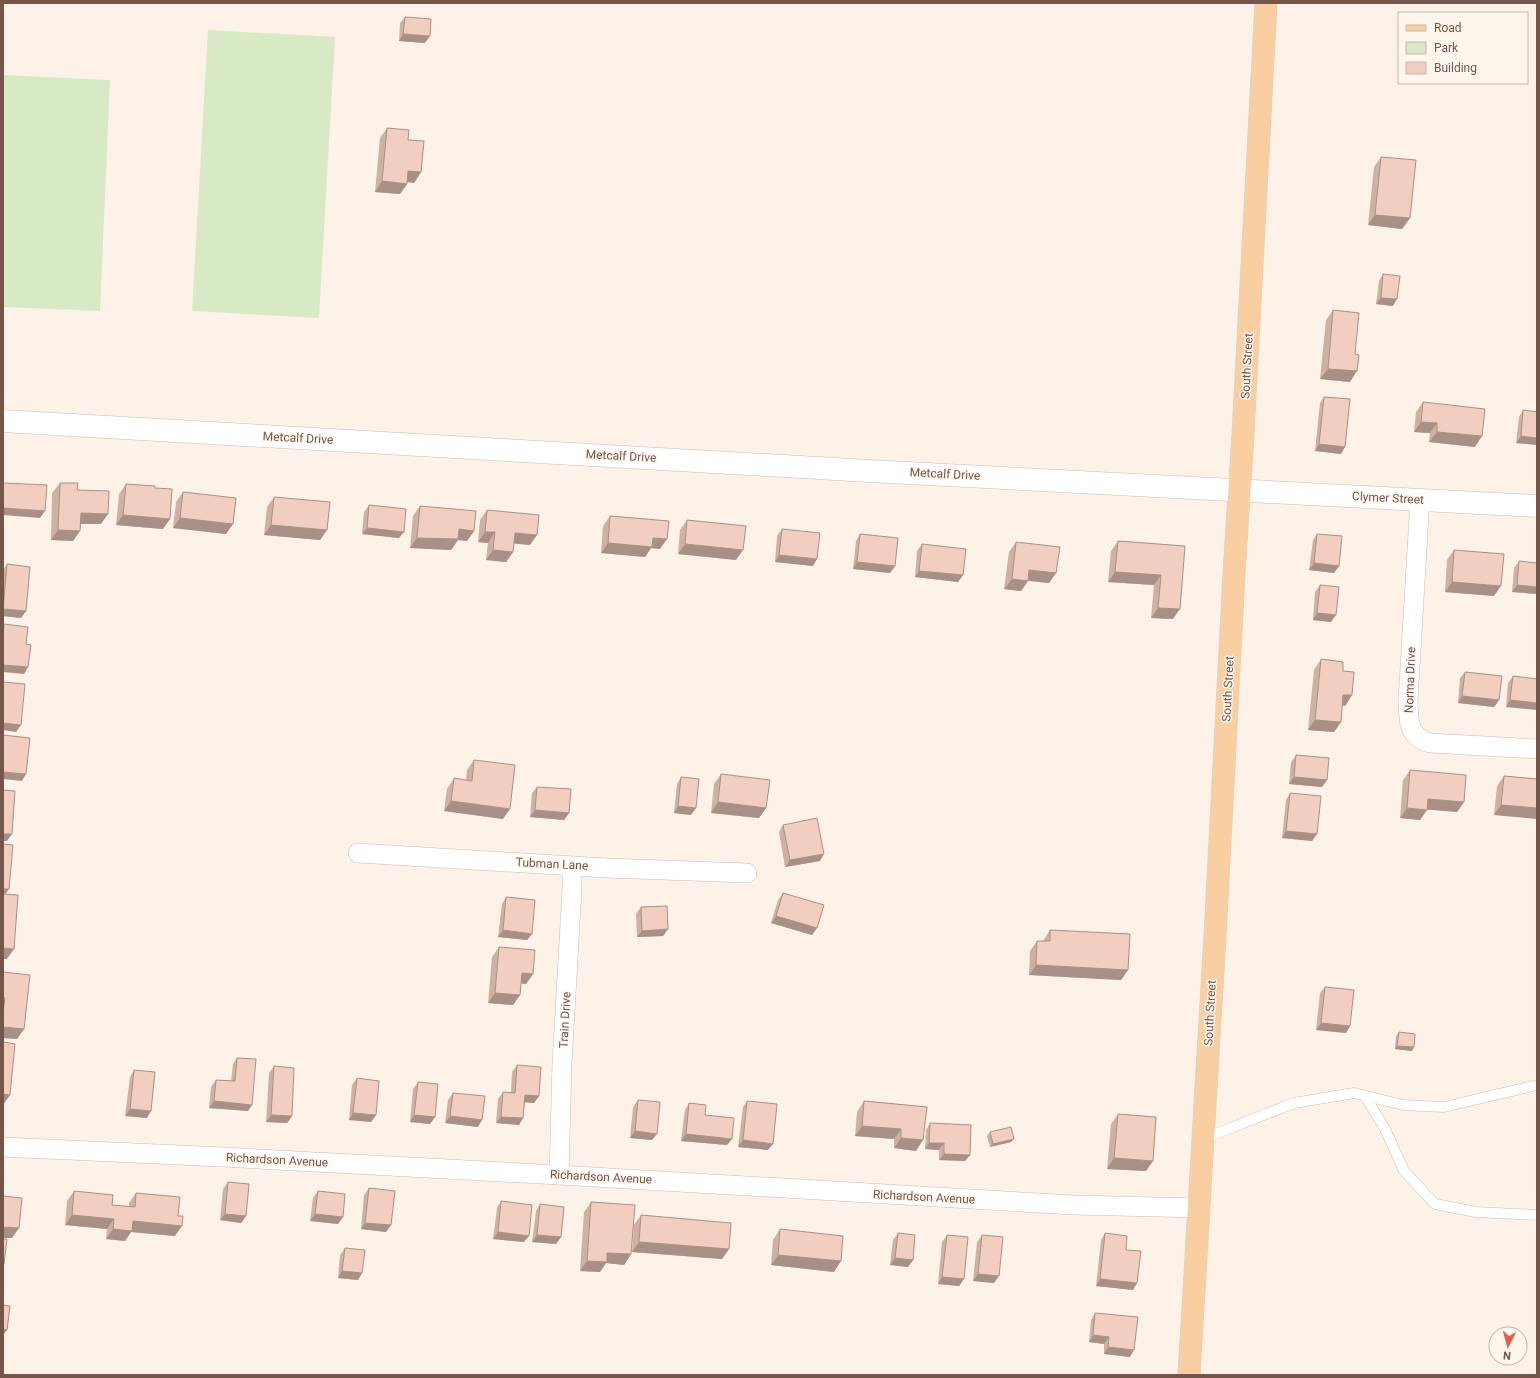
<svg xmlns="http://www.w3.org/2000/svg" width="1540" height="1378" viewBox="0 0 1540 1378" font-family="Roboto,sans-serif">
<rect width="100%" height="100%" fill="#fcf2e7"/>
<g fill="#d8eac5">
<path d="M208,30l127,7 -16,281 -127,-7z"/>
<path d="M3,75l107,5 -10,231 -97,-4z"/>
</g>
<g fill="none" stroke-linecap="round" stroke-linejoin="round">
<g stroke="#d0baaf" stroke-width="11">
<g id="service">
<path d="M1365,1096l20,33 19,42 31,33 41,8 61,3"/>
<path d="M1203,1139l91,-36 60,-10 49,12 41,2 93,-22"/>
</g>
</g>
<g stroke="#d0baaf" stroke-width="20">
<g id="minor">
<path d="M1420,499l-12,202c1,20 -1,35 22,42l107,6"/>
<path d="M358,853l248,15 141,5"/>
<path d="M3,1147l220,10 336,18 514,30 126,3"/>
<path d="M559,1175l3,-111 10,-175v-23"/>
</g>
</g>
<g stroke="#d0baaf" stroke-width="23">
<path id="tertiary" d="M3,421l866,50 668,35"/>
</g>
<g stroke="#d8d0cd" stroke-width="23">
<path id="primary" d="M1189,1375l26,-439 19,-362 9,-140 23,-431"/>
</g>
<use href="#service" stroke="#fff" stroke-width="10"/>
<use href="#minor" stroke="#fff" stroke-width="19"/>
<use href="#tertiary" stroke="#fff" stroke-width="22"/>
<use href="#primary" stroke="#f9cfa1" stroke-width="22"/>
</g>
<g fill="#cfb1a4">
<path d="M405,17l20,26 -26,-2 1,-18z"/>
<path d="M387,128l21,12 13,32 -7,11 -7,-1v2l-7,10 -25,-2 5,-54z"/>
<path d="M1381,157l29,61 -8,11 -34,-4 6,-58z"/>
<path d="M1383,274l10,32 -17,-2 3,-23z"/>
<path d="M1333,310l22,44 -5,28 -30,-3 6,-59z"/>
<path d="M1324,397l17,57 -26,-3 5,-48z"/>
<path d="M1423,402l52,45 -46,-5 1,-9 -16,-1 2,-20z"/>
<path d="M1523,410l14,2v33l-21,-2 3,-26z"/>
<path d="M60,483l17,7 24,34h-21l-7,17 -22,-1 1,-47z"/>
<path d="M126,484l29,4 8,41 -47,-4 3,-31z"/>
<path d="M183,492l43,42 -53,-6 3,-26z"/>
<path d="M274,497l53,33 -7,10 -56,-5 3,-28z"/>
<path d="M369,505l30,33 -37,-4 2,-22z"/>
<path d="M420,506l54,25 -7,10 -9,-1 -7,10 -41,-2 3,-32z"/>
<path d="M487,510l43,35 -16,-2 -1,9 -7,10 -20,-2 2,-17 -10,-1 2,-22z"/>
<path d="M610,516l50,33 -9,-1 -6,9 -44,-4 2,-27z"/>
<path d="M687,520l49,40 -58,-6 2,-24z"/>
<path d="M782,529l31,37 -38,-4 2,-26z"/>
<path d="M860,534l35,32 -5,7 -37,-4 3,-28z"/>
<path d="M1317,534l22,32 -5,7 -25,-3 4,-30z"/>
<path d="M1118,541l67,5 -12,73 -22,-1 3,-33 -46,-3 3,-31z"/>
<path d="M1016,542l40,31 -7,10 -21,-2 -7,10 -17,-2 5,-37z"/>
<path d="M922,544l41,31 -5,7 -43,-5 2,-26z"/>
<path d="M1454,550l40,46 -49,-4 2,-32z"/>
<path d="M1519,561l18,2v31l-25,-2 2,-24z"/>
<path d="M7,564l14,54 -18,-2v-46z"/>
<path d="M1320,585l11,37 -18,-2 2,-28z"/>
<path d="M1321,659l22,12 9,24 -7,11 -3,-1 -1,17 -7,10 -26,-2 6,-60z"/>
<path d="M1465,672l34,28 -5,7 -36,-4 2,-25z"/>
<path d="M1513,676l24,3 -31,28 2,-24z"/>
<path d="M1296,755l31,25 -5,7 -33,-3 2,-22z"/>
<path d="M474,760l29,59 -59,-8 3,-22 7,-11 12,2 1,-10z"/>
<path d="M1410,770l54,32 -7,10 -30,-3 -7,11 -20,-2 3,-38z"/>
<path d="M721,774l45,34 -7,10 -48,-5 3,-29z"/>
<path d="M1504,776l33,3 -43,36 3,-29z"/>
<path d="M681,777l10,38 -17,-2 3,-29z"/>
<path d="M537,787l32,26 -5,7 -34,-3 2,-24z"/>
<path d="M1290,793l27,41 -5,7 -30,-3 4,-38z"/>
<path d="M783,825l37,36 -35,6 -6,-35z"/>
<path d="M783,893l29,42 -41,-12 7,-23z"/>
<path d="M506,897l26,37 -5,6 -29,-3 4,-33z"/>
<path d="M641,907l27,22 -5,7 -26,1 -1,-23z"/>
<path d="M1050,930l78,40 -7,10 -92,-5 1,-24 7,-10h6z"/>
<path d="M499,947l34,27 -7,10 -5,-1 -1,12 -7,10 -25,-2 4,-46z"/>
<path d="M3,972l21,57 -7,10 -14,-1z"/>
<path d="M1325,987l25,39 -4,7 -30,-3 4,-37z"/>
<path d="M1399,1032l13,19 -17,-2 1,-13z"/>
<path d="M237,1058l11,53 -39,-3 2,-21 5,-7 15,1 2,-17z"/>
<path d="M517,1065l22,31 -5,7 -9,-1 -2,16 -4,7 -23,-2 2,-24 5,-7h8l1,-20z"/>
<path d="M274,1066l18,50 -5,7 -21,-1 3,-49z"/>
<path d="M134,1070l13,48 -22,-2 5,-39z"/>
<path d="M357,1078l19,37 -5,7 -22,-2 3,-35z"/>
<path d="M418,1082l17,35 -5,7 -20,-2 3,-33z"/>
<path d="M453,1093l25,34 -33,-4 3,-23z"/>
<path d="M638,1100l14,40 -22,-2 3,-31z"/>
<path d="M747,1101l21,49 -30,-3 5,-40z"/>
<path d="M864,1101l63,6 -11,44 -22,-3v-9l-39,-3 2,-24z"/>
<path d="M689,1103l16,12 22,30 -46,-4 4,-31z"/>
<path d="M1118,1114l28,57 -39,-2 4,-45z"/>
<path d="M930,1123l40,32 -5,6 -26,-1v-10l-14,-1 1,-19z"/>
<path d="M990,1132l21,10 -21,5 -3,-11z"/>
<path d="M228,1182l18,34 -5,7 -21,-3 3,-31z"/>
<path d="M369,1188l22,37 -5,7 -25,-3 3,-34z"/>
<path d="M74,1191l38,14 17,1v-3l7,-10 39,43 -44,-4 -6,9 -19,-2 1,-10 -42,-4 2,-24z"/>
<path d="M318,1191l25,26 -5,7 -28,-3 3,-23z"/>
<path d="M501,1201l23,41 -31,-3 4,-31z"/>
<path d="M591,1202l40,52 -7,11 -18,-2 -6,9 -20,-1 4,-59z"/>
<path d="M540,1204l21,33 -5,7 -24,-2 4,-31z"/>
<path d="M641,1215l88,34 -7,10 -90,-7 2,-27z"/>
<path d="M780,1229l54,43 -63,-7 2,-25z"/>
<path d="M898,1233l15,27 -5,7 -18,-2 3,-25z"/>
<path d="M1105,1233l21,17 7,40 -37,-4 5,-46z"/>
<path d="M947,1235l17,44 -5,7 -21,-2 4,-42z"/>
<path d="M982,1235l12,48 -21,-2 4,-39z"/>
<path d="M345,1248l17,25 -4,7 -20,-2 2,-23z"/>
<path d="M1095,1313l35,44 -26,-3v-10l-15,-2 2,-22z"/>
</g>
<g fill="#a99086">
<path d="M403,34l27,2 -5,7 -26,-2z"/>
<path d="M408,171l13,1 -7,11 -13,-2z"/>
<path d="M382,181l25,3 -7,10 -25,-2z"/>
<path d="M1375,215l35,3 -8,11 -34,-4z"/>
<path d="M1381,298l16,1 -4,7 -17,-2z"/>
<path d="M1328,369l29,2 -7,11 -30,-3z"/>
<path d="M1421,422l16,1 -7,10 -16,-1z"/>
<path d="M1437,432l45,4 -7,11 -46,-5z"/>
<path d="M1521,436l16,2v7l-21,-2z"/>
<path d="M1319,444l26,3 -4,7 -26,-3z"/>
<path d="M3,508l42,3 -5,7 -37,-3z"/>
<path d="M81,513l27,1 -7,10h-27z"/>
<path d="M123,515l47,4 -7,10 -47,-4z"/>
<path d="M180,518l53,6 -7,10 -53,-6z"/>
<path d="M271,525l56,5 -7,10 -56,-5z"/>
<path d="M367,528l37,4 -5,6 -37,-4z"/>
<path d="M459,529l15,2 -7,10 -9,-1 -7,10 -41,-2 7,-10z"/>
<path d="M58,530l22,1 -7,10 -22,-1z"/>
<path d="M485,532h10l-7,11 -10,-1z"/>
<path d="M515,533l22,2 -7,10 -22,-2z"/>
<path d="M653,538l14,1 -7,10 -9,-1 -6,9 -44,-4 7,-10z"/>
<path d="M685,544l58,6 -7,10 -58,-6z"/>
<path d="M493,550l20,2 -7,10 -20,-2z"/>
<path d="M779,555l38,4 -4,7 -38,-4z"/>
<path d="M857,562l38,4 -5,7 -37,-4z"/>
<path d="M1314,563l25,3 -5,7 -25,-3z"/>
<path d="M1029,570l27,3 -7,10 -27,-3z"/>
<path d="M919,571l44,4 -5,7 -43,-5z"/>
<path d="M1115,572l46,3 -7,10 -46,-3z"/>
<path d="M1012,579l16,2 -7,10 -17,-2z"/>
<path d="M1452,582l49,4 -7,10 -49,-4z"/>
<path d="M1517,585l20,2v7l-25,-2z"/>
<path d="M1158,608l22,1 -7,10 -22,-1z"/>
<path d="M3,609l23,2 -5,7 -18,-2z"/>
<path d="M1317,613l19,2 -5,7 -18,-2z"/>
<path d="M3,665l25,2 -4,7 -21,-2z"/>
<path d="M1343,695h9l-7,11 -9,-1z"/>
<path d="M1462,696l37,4 -5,7 -36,-4z"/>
<path d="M1510,700l27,3v7l-31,-3z"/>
<path d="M1315,720l26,2 -7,10 -26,-2z"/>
<path d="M3,723l18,2 -5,7 -13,-2z"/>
<path d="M3,772l23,2 -4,7 -19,-2z"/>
<path d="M1294,777l33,3 -5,7 -33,-3z"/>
<path d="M1428,799l36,3 -7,10 -37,-3z"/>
<path d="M451,801l59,8 -7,10 -59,-8z"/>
<path d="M718,802l48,6 -7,10 -48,-5z"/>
<path d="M1501,805l36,3v11l-43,-4z"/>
<path d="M678,806l18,2 -5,7 -17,-2z"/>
<path d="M1407,808l20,2 -7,10 -20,-2z"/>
<path d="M535,810l34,3 -5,7 -34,-3z"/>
<path d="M1286,831l31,3 -5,7 -30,-3z"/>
<path d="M3,834h9l-5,7h-4z"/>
<path d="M824,854l-4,7 -35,6 5,-7z"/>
<path d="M3,889h6l-5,7h-1z"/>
<path d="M776,916l41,12 -5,7 -41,-12z"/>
<path d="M668,929l-5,7 -26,1 5,-6z"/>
<path d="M503,930l29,4 -5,6 -29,-3z"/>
<path d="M3,948l11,1 -7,10h-4z"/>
<path d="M1036,965l92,5 -7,10 -92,-5z"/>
<path d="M522,973l11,1 -7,10 -11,-1z"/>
<path d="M495,993l25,2 -7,10 -25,-2z"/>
<path d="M1321,1023l29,3 -4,7 -30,-3z"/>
<path d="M3,1027l21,2 -7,10 -14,-1z"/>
<path d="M1397,1046l17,1 -2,4 -17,-2z"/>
<path d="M3,1094l7,1 -7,10z"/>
<path d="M525,1095l14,1 -5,7 -13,-1z"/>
<path d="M214,1101l38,4 -4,6 -39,-3z"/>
<path d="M130,1109l21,2 -4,7 -22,-2z"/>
<path d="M353,1113l23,2 -5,7 -22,-2z"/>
<path d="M271,1115l21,1 -5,7 -21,-1z"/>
<path d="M414,1115l21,2 -5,7 -20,-2z"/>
<path d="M450,1116l32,4 -4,7 -33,-4z"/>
<path d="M501,1117l22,1 -4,7 -23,-2z"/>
<path d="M862,1126l39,3 -7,10 -39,-3z"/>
<path d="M635,1131l22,3 -5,6 -22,-2z"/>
<path d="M686,1134l46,5 -5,6 -46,-4z"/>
<path d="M901,1138l22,2 -7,11 -22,-3z"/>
<path d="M1014,1139l-3,3 -21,5 3,-3z"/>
<path d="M743,1140l30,4 -5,6 -30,-3z"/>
<path d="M929,1143h15l-5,7 -14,-1z"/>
<path d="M944,1154l26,1 -5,6 -26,-1z"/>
<path d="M1114,1158l39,3 -7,10 -39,-2z"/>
<path d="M225,1214l21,2 -5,7 -21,-3z"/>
<path d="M315,1214l28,3 -5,7 -28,-3z"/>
<path d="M72,1215l42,4 -7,10 -42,-4z"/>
<path d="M133,1221l49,5 -7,10 -44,-4 -6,9 -19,-2 7,-10z"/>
<path d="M365,1223l26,2 -5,7 -25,-3z"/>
<path d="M3,1227l16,1 -7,10h-9z"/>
<path d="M498,1232l31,4 -5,6 -31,-3z"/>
<path d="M537,1235l24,2 -5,7 -24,-2z"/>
<path d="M639,1242l90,7 -7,10 -90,-7z"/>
<path d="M607,1253l24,1 -7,11 -18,-2 -6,9 -20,-1 7,-10z"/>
<path d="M778,1255l63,6 -7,11 -63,-7z"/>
<path d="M895,1258l18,2 -5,7 -18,-2z"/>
<path d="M342,1271l20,2 -4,7 -20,-2z"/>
<path d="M978,1274l21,2 -5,7 -21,-2z"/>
<path d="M942,1277l22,2 -5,7 -21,-2z"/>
<path d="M1100,1279l37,4 -4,7 -37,-4z"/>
<path d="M3,1329l4,1 -4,5z"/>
<path d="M1093,1335l16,2 -5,7 -15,-2z"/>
<path d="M1108,1347l26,3 -4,7 -26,-3z"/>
</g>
<g fill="#f1cebf" stroke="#a99086">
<path d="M405,17l26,2 -1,17 -27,-2z"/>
<path d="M387,128l22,2 -1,10 16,1 -3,31 -13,-1 -1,13 -25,-3z"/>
<path d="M1381,157l35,3 -6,58 -35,-3z"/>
<path d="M1383,274l17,2 -3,23 -16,-1z"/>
<path d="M1333,310l26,3 -4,41 4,1 -2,16 -29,-2z"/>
<path d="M1324,397l26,2 -5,48 -26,-3z"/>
<path d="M1423,402l62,7 -3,27 -45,-4v-9l-16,-1z"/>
<path d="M1523,410l14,2v26l-16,-2z"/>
<path d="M3,483l44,2 -2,26 -42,-3z"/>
<path d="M60,483h18l-1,7 32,1 -1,23 -27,-1 -1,18 -22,-1z"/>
<path d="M126,484l29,2v2l17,1 -2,30 -47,-4z"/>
<path d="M183,492l53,6 -3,26 -53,-6z"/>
<path d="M274,497l56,5 -3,28 -56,-5z"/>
<path d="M369,505l37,4 -2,23 -37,-4z"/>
<path d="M420,506l56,5 -2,20 -15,-2 -1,10 -41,-1z"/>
<path d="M487,510l52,5 -2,20 -22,-2 -2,19 -20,-2 2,-18h-10z"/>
<path d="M610,516l59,5 -2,18 -14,-1 -1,9 -44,-4z"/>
<path d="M687,520l59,6 -3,24 -58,-6z"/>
<path d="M782,529l38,4 -3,26 -38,-4z"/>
<path d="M860,534l38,4 -3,28 -38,-4z"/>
<path d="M1317,534l25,2 -3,30 -25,-3z"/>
<path d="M1118,541l67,5 -5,63 -22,-1 3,-33 -46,-3z"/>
<path d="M1016,542l44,5 -4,26 -27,-3 -1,11 -16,-2z"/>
<path d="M922,544l44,5 -3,26 -44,-4z"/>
<path d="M1454,550l50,4 -3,32 -49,-4z"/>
<path d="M1519,561l18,2v24l-20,-2z"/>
<path d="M7,564l23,3 -4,44 -23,-2z"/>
<path d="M1320,585l19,2 -3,28 -19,-2z"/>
<path d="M4,624l24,3 -2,17 5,1 -3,22 -25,-2v-30z"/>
<path d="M1321,659l22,3v9l11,1 -2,23h-9l-2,27 -26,-2z"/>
<path d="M1465,672l37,4 -3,24 -37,-4z"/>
<path d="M1513,676l24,3v24l-27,-3z"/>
<path d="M3,682l22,2 -4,41 -18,-2z"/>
<path d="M3,735l27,3 -4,36 -23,-2z"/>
<path d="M1296,755l33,3 -2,22 -33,-3z"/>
<path d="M474,760l41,5 -5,44 -59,-8 3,-23 18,3z"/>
<path d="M1410,770l56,5 -2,27 -36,-3 -1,11 -20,-2z"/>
<path d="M721,774l49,6 -4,28 -48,-6z"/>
<path d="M1504,776l33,3v29l-36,-3z"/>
<path d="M681,777l18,2 -3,29 -18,-2z"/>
<path d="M537,787l34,2 -2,24 -34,-3z"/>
<path d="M3,790l12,1 -3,43h-9z"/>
<path d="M1290,793l31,3 -4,38 -31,-3z"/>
<path d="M817,818l7,36 -34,6 -7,-35z"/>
<path d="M3,844l10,1 -4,44h-6z"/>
<path d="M783,893l41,12 -7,23 -41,-12z"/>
<path d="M3,894l15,1 -4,54 -11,-1z"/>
<path d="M506,897l29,3 -3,34 -29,-4z"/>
<path d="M667,906l1,23 -26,2 -1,-24z"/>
<path d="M1050,930l80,4 -2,36 -92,-5 1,-24h13z"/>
<path d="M499,947l36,3 -2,24 -11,-1 -2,22 -25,-2z"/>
<path d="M3,972l27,3 -6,54 -21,-2v-14l2,-15h-2z"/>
<path d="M1325,987l29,3 -4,36 -29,-3z"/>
<path d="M1399,1032l16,2 -1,13 -17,-1z"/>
<path d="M3,1042l12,2 -5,51 -7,-1z"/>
<path d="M237,1058l19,1 -4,46 -38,-4 2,-21 19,1z"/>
<path d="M517,1065l24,2 -2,29 -14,-1 -2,23 -22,-1 2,-25 12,1z"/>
<path d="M274,1066l20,2 -2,48 -21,-1z"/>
<path d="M134,1070l21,2 -4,39 -21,-2z"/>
<path d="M357,1078l22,3 -3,34 -23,-2z"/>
<path d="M418,1082l20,2 -3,33 -21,-2z"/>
<path d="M453,1093l32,3 -3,24 -32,-4z"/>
<path d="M638,1100l22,2 -3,32 -22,-3z"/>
<path d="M747,1101l30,3 -4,40 -30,-4z"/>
<path d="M864,1101l63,6 -4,33 -22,-2v-9l-39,-3z"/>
<path d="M689,1103l17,2 -1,10 29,3 -2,21 -46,-5z"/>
<path d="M1118,1114l38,3 -3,44 -39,-3z"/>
<path d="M930,1123l41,2 -1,30 -26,-1v-11h-15z"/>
<path d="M1011,1127l3,12 -21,5 -3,-12z"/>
<path d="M228,1182l21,2 -3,32 -21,-2z"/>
<path d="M369,1188l26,3 -4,34 -26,-2z"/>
<path d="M74,1191l39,4 -1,10 23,2 1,-14 44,4 -2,19h5l-1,10 -49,-5 -1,10 -19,-2 1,-10 -42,-4z"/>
<path d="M318,1191l27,3 -2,23 -28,-3z"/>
<path d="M3,1196l19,2 -3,30 -16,-1z"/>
<path d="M501,1201l31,4 -3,31 -31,-4z"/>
<path d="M591,1202l44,3 -4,49 -24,-1v9l-20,-1z"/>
<path d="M540,1204l24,3 -3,30 -24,-2z"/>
<path d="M641,1215l90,8 -2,26 -90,-7z"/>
<path d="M780,1229l63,7 -2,25 -63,-6z"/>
<path d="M898,1233l17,2 -2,25 -18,-2z"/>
<path d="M1105,1233l22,3 -1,14 15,1 -4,32 -37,-4z"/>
<path d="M947,1235l21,2 -4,42 -22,-2z"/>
<path d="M982,1235l21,2 -4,39 -21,-2z"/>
<path d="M3,1239h4l-3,25h-1z"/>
<path d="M345,1248l20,2 -3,23 -20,-2z"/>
<path d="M3,1305l7,1 -3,24 -4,-1z"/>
<path d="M1095,1313l43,4 -4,33 -26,-3 1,-10 -16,-2z"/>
</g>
<g text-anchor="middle" stroke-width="3" stroke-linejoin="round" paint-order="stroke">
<g font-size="12" fill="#75564b" stroke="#fff6ed">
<text transform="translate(1247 366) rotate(-87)" y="4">South Street</text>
<text transform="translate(298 438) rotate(3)" y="4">Metcalf Drive</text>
<text transform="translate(621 456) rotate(3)" y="4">Metcalf Drive</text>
<text transform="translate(945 474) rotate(3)" y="4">Metcalf Drive</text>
<text transform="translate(1388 498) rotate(3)" y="4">Clymer Street</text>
<text transform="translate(1410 680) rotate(-88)" y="4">Norma Drive</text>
<text transform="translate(1228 689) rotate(-87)" y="4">South Street</text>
<text transform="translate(552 864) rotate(3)" y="4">Tubman Lane</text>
<text transform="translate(1210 1013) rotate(-87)" y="4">South Street</text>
<text transform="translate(565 1020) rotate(-87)" y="4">Train Drive</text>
<text transform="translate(277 1160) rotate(3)" y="4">Richardson Avenue</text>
<text transform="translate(601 1177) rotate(3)" y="4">Richardson Avenue</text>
<text transform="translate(924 1197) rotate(3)" y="4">Richardson Avenue</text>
</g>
</g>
<rect width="1540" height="1378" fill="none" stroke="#75564b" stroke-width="8"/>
<rect x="1398" y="12" width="130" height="72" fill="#fff6ed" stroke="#c8b6ac"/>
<rect x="1406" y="25" width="20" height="6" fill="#f9cfa1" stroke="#c8b6ac"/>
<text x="1434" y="32" font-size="12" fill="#75564b">Road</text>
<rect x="1406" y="42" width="20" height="12" fill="#d8eac5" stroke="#c8b6ac"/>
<text x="1434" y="52" font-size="12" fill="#75564b">Park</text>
<rect x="1406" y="62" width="20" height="12" fill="#f1cebf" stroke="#c8b6ac"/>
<text x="1434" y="72" font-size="12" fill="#75564b">Building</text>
<g transform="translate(1508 1346) rotate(186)"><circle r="19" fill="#fff6ed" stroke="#c8b6ac"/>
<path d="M0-3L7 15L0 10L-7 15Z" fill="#e3604e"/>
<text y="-6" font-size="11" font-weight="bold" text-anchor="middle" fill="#75564b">N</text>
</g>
</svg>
